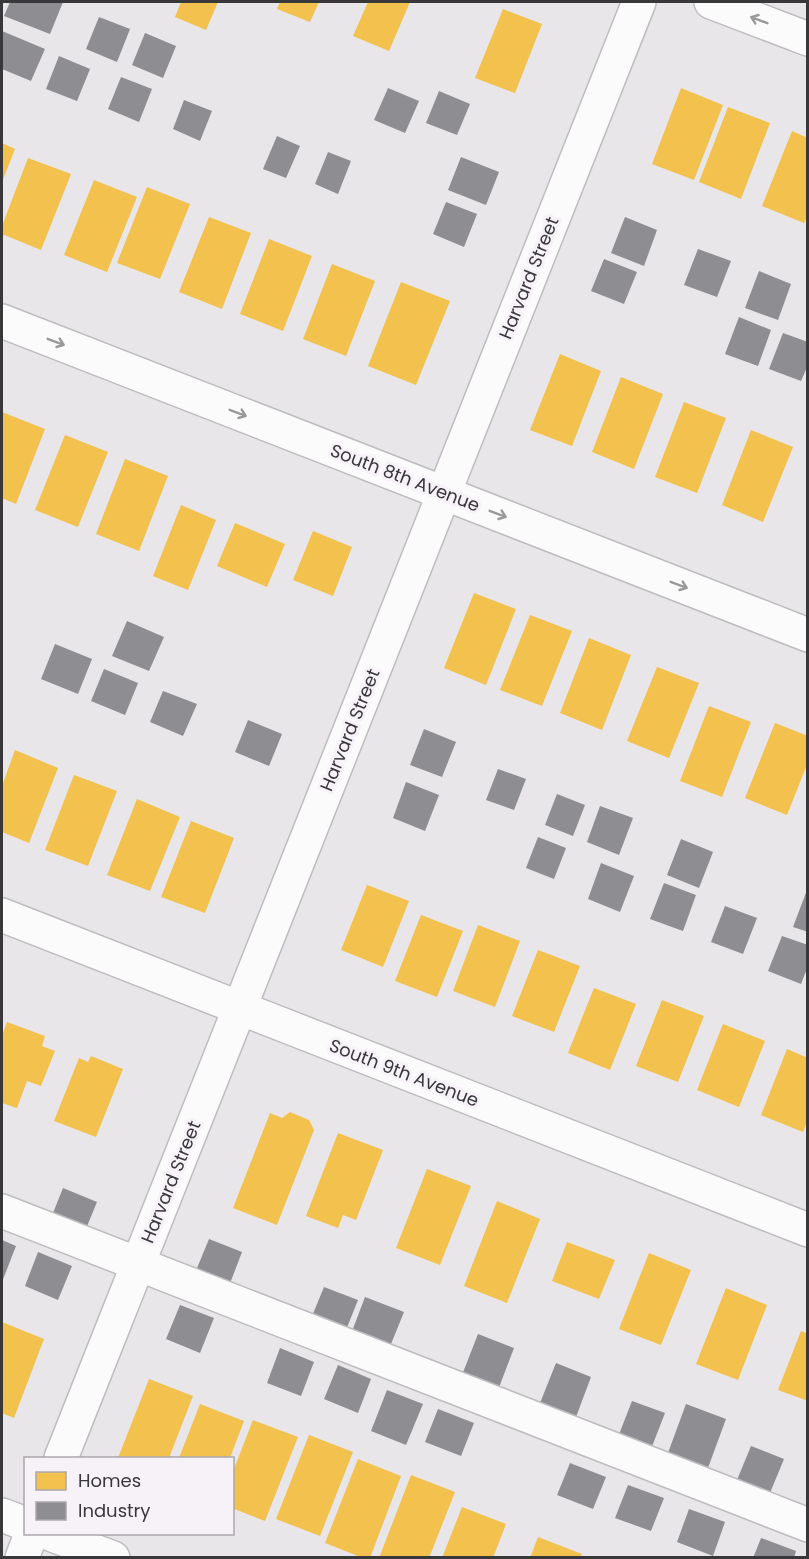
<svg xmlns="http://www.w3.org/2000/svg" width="809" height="1559" viewBox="0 0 809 1559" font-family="Poppins,sans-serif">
<rect width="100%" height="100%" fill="#e8e6e9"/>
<g fill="#f2c14e">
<path d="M181,2h37l-12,28 -31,-13z"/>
<path d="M280,2h39l-9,20 -33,-13z"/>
<path d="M368,2h42l-21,49 -36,-15z"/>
<path d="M503,9l39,15 -27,69 -40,-15z"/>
<path d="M681,88l42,17 -29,75 -42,-16z"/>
<path d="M728,107l42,16 -29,76 -42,-17z"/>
<path d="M792,131l16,7v77l-4,8 -42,-17z"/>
<path d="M2,143l13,6 -13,33z"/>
<path d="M28,158l43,16 -30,76 -39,-16v-8z"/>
<path d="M94,180l43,17 -30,75 -43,-17z"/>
<path d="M147,187l43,17 -30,75 -43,-16z"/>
<path d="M209,217l42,16 -29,76 -43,-17z"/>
<path d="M269,239l43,17 -29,75 -43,-17z"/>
<path d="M332,264l43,17 -29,75 -43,-17z"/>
<path d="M401,282l49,19 -34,84 -48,-19z"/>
<path d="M560,354l41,17 -29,75 -42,-16z"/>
<path d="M621,377l42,17 -29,75 -42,-17z"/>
<path d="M684,402l42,16 -29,75 -42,-16z"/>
<path d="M2,412l43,17 -29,75 -14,-6z"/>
<path d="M751,430l42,17 -30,75 -41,-17z"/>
<path d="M65,435l43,17 -30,75 -43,-17z"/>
<path d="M125,459l43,17 -29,75 -43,-17z"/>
<path d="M181,505l35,15 -28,70 -35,-14z"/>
<path d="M235,523l50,21 -18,43 -50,-21z"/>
<path d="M313,531l39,16 -19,49 -40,-16z"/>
<path d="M474,593l42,16 -30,76 -42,-17z"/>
<path d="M530,615l42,16 -30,75 -42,-16z"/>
<path d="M589,638l42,17 -29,75 -42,-17z"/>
<path d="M657,667l42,16 -30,75 -42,-17z"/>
<path d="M709,706l42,16 -29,75 -42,-16z"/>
<path d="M775,723l33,13v26l-21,53 -42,-17z"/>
<path d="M15,750l43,18 -29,75 -27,-11v-46z"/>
<path d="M74,775l43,16 -29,75 -43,-16z"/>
<path d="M137,799l43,18 -30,74 -43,-16z"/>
<path d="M191,821l43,17 -29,75 -44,-16z"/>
<path d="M367,885l42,16 -26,66 -42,-17z"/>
<path d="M421,915l42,16 -26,66 -42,-16z"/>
<path d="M478,925l42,16 -25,66 -42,-16z"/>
<path d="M538,950l42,16 -26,66 -42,-16z"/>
<path d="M594,988l42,16 -26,66 -42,-17z"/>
<path d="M662,1000l42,16 -26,66 -42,-16z"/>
<path d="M7,1022l38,14 -3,10 13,5 -14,35 -14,-5 -10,27 -15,-5v-67z"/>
<path d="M723,1024l42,17 -26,66 -42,-17z"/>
<path d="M787,1049l21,9v61l-5,13 -42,-17z"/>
<path d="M91,1056l32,13 -27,68 -42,-16 25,-63 9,4z"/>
<path d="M290,1112l19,8 5,10 -37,95 -44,-17 37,-95 12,5z"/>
<path d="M338,1133l45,17 -27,70 -13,-5 -5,13 -32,-12z"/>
<path d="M427,1169l44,17 -31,79 -44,-17z"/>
<path d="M497,1201l43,18 -33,84 -43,-17z"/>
<path d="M567,1242l48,18 -16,39 -47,-18z"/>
<path d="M649,1253l42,17 -30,75 -42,-16z"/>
<path d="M726,1288l41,17 -29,75 -42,-16z"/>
<path d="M2,1322l42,17 -30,79 -12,-5z"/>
<path d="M801,1331l7,3v67l-30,-11z"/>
<path d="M149,1379l44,17 -24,62h-51z"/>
<path d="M200,1404l44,17 -14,37h-51z"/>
<path d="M253,1420l45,17 -33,84 -33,-13v-34z"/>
<path d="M309,1435l44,17 -33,84 -44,-17z"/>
<path d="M358,1459l43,17 -31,82h-7l-38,-15z"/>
<path d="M411,1475l44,17 -26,66h-50z"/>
<path d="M462,1507l44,17 -13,34h-51z"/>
<path d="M538,1537l44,17 -2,4h-50z"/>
</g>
<g fill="#8d8d92">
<path d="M10,2h53l-13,32 -46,-18z"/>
<path d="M99,17l31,12 -13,33 -31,-13z"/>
<path d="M2,31l43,18 -14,32 -29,-12z"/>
<path d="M145,33l31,13 -13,32 -31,-13z"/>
<path d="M59,56l31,13 -13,32 -31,-12z"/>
<path d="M121,77l31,12 -13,33 -31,-13z"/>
<path d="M388,88l31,13 -14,32 -31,-13z"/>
<path d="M439,91l31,13 -13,31 -31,-12z"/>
<path d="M184,100l28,11 -12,30 -27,-12z"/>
<path d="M277,136l23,10 -14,32 -23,-9z"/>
<path d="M328,152l23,9 -13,33 -23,-10z"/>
<path d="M461,157l38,15 -13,33 -38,-15z"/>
<path d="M446,202l31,12 -13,33 -31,-13z"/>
<path d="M625,217l32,13 -13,36 -33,-13z"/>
<path d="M698,249l33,12 -14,36 -33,-12z"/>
<path d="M604,259l33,13 -13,32 -33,-13z"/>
<path d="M759,271l32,13 -13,36 -33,-12z"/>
<path d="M739,317l32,13 -13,36 -33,-12z"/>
<path d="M783,333l25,9v23l-7,16 -32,-12z"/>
<path d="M127,621l37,16 -15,34 -37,-15z"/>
<path d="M55,644l37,15 -14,35 -37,-15z"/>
<path d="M104,669l34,14 -13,32 -34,-14z"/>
<path d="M163,691l34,13 -14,32 -33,-14z"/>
<path d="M248,720l34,14 -13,32 -34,-14z"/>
<path d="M424,729l32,13 -14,35 -32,-12z"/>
<path d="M498,769l28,10 -12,31 -28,-10z"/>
<path d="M406,782l33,13 -14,36 -32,-13z"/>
<path d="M557,794l28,11 -12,31 -28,-11z"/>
<path d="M600,806l33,12 -14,37 -32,-13z"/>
<path d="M538,837l28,11 -12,31 -28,-11z"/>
<path d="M681,839l32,13 -14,36 -32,-13z"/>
<path d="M601,863l33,13 -14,36 -32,-13z"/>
<path d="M664,883l32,12 -13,36 -33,-12z"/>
<path d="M807,890h1v42l-15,-5z"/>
<path d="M725,906l32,12 -14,36 -32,-12z"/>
<path d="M782,936l26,9v21l-7,18 -33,-13z"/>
<path d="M63,1188l34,14 -14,34 -34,-13z"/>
<path d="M209,1239l33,13 -13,34 -34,-13z"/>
<path d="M2,1240l14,6 -14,36z"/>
<path d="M38,1252l34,14 -14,34 -33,-14z"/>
<path d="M324,1287l34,13 -14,35 -34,-14z"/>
<path d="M365,1297l39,15 -15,37 -38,-15z"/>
<path d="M180,1305l34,13 -14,35 -34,-14z"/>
<path d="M478,1334l36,14 -16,42 -36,-15z"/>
<path d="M280,1348l34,14 -13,34 -34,-13z"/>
<path d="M556,1363l35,14 -15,40 -36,-14z"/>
<path d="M338,1365l33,14 -13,34 -34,-14z"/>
<path d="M387,1390l36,14 -17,41 -35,-14z"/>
<path d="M632,1401l33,12 -14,36 -33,-12z"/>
<path d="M686,1404l40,15 -21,57 -40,-15z"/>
<path d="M438,1409l36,14 -13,33 -36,-14z"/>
<path d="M751,1446l33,13 -14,34 -33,-13z"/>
<path d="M570,1463l36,14 -13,32 -36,-14z"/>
<path d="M628,1485l36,13 -13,33 -36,-13z"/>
<path d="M689,1509l36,13 -12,34 -36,-14z"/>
<path d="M761,1538l35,13 -2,7h-41z"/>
</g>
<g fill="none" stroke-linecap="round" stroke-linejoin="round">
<g stroke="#bebcbf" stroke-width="36">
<g id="minor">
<path d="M711,2l97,37"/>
<path d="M2,321l806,314"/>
<path d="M2,915l806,315"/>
<path d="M2,1211l806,314"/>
<path d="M61,1458l578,-1456"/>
<path d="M2,1515l24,9"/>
<path d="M50,1534l63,24"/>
<path d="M22,1558l9,-24"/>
</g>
</g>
<use href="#minor" stroke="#fcfbfc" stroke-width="33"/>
</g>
<defs><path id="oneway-shaft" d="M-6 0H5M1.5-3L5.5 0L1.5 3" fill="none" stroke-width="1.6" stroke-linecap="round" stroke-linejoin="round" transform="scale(1.5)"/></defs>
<g stroke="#9a999a">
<use href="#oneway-shaft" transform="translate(759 20) rotate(-159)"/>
<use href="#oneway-shaft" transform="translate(56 342) rotate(21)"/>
<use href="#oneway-shaft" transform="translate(238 413) rotate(21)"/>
<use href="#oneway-shaft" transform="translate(498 514) rotate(21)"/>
<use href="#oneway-shaft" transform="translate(679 585) rotate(21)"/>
</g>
<g text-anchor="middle" stroke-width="6" stroke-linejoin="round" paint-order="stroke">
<g font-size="18" fill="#383739" stroke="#f6f2f7">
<text transform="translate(529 278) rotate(-68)" y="6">Harvard Street</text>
<text transform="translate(405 478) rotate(21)" y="6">South 8th Avenue</text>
<text transform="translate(350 730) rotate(-68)" y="6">Harvard Street</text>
<text transform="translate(404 1073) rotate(21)" y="6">South 9th Avenue</text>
<text transform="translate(171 1182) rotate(-68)" y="6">Harvard Street</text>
</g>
</g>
<rect width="809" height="1559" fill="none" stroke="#383739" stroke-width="6"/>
<rect x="24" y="1457" width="210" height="78" fill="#f6f2f7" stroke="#aaa7ab" stroke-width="1.5"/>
<rect x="36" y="1472" width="30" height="18" fill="#f2c14e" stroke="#aaa7ab" stroke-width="1.5"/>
<text x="78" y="1487" font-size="18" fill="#383739">Homes</text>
<rect x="36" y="1502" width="30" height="18" fill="#8d8d92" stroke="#aaa7ab" stroke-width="1.5"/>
<text x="78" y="1517" font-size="18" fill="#383739">Industry</text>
</svg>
